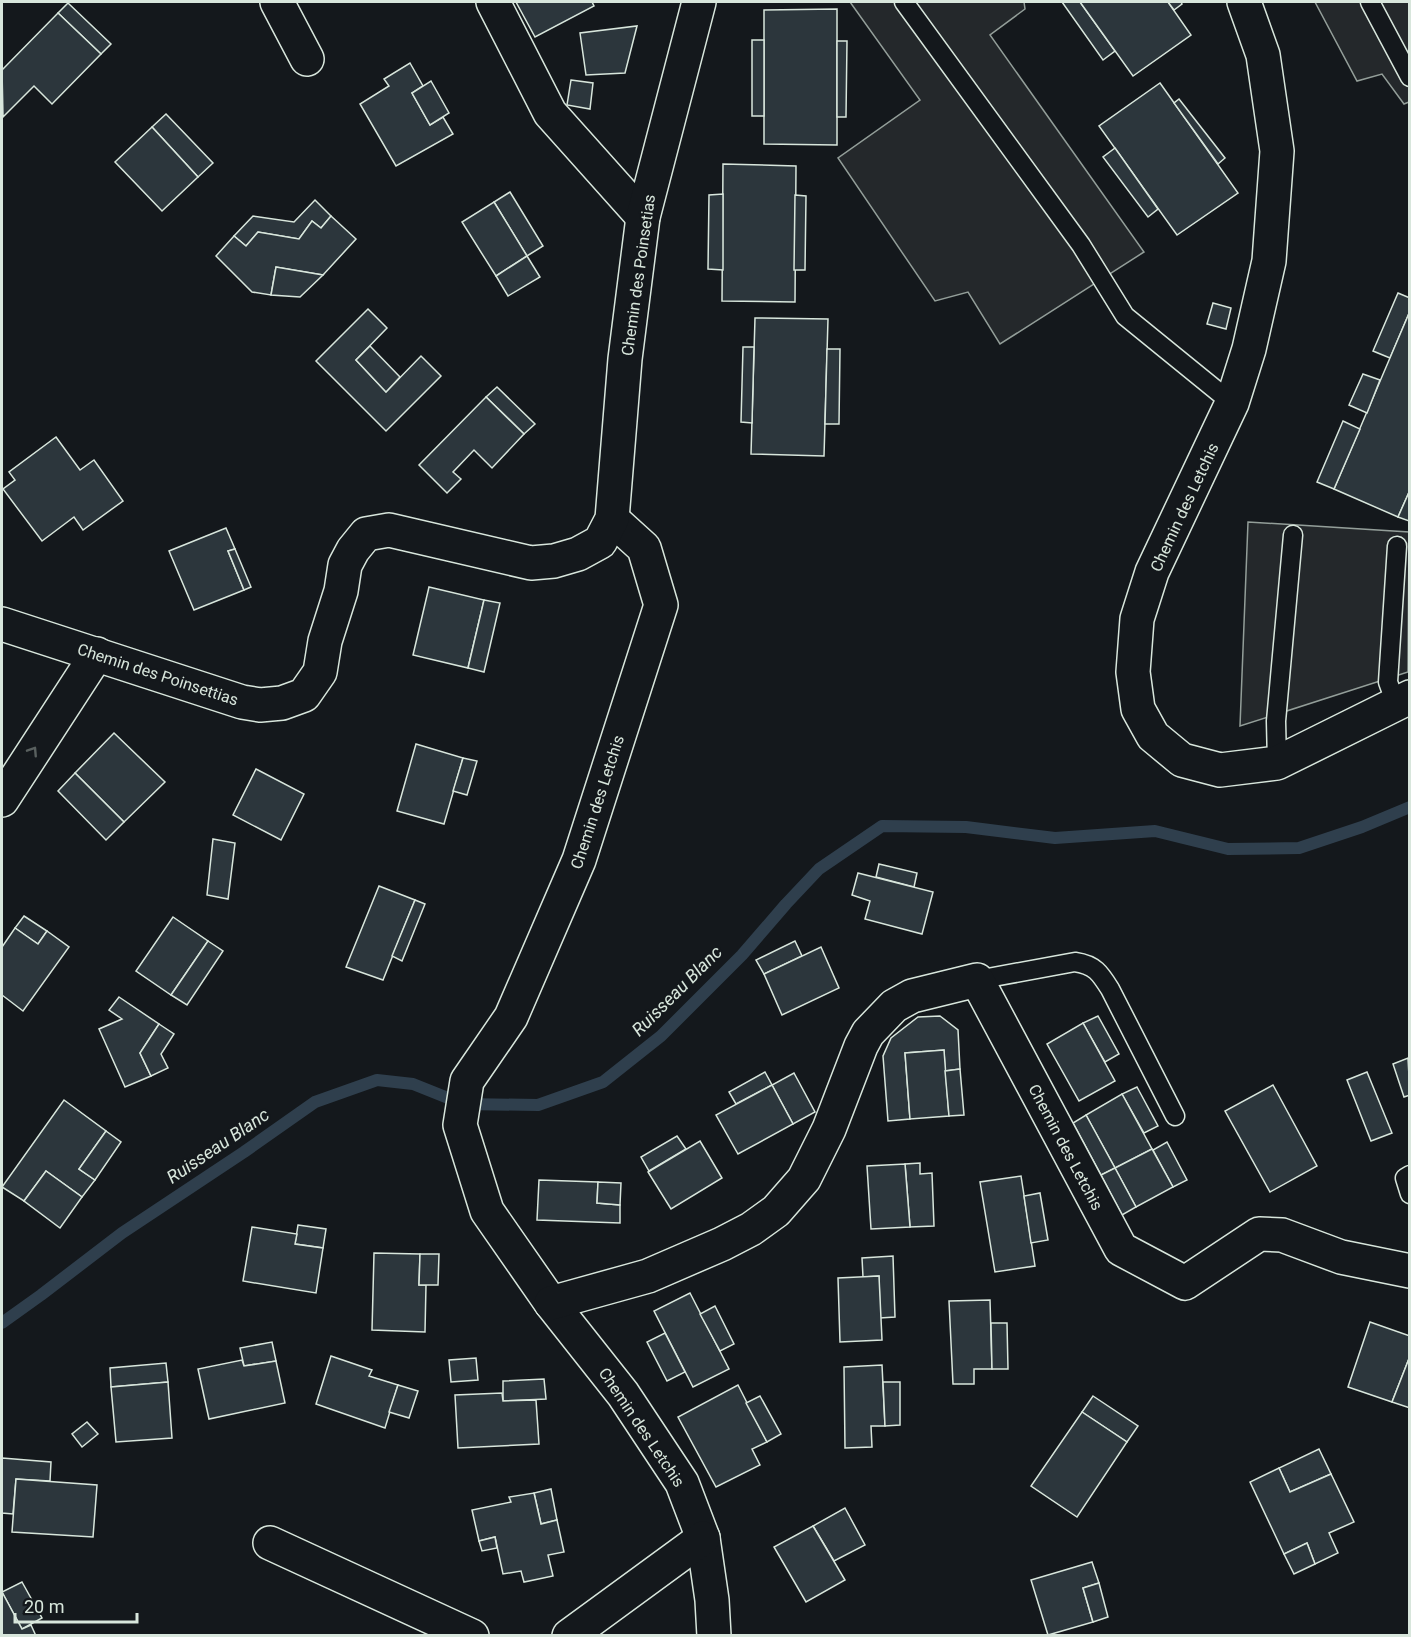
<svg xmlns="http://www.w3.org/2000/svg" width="1411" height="1637" viewBox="0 0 1411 1637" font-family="Roboto,sans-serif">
<rect width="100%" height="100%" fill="#14181c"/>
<g fill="#24282b" stroke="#939e99" stroke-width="1.5">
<path d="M850,2h174l1,7 -35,26 154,217 -144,92 -32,-52 -33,9 -97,-143 82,-58z"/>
<path d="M1315,2h94v100l-5,2 -22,-30 -25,7z"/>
<path d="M1248,522l161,10 -1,140 -168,54z"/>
</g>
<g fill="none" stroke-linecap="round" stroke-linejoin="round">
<path stroke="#2f3f4d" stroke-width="12" d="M2,1323l39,-28 81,-62 122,-81 71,-50 62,-22 36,4 50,20 75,1 65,-23 58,-46 81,-81 44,-51 33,-35 63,-43 84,1 89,11 100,-7 73,18 71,-1 63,-21 48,-20"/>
</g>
<g fill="#2c363c" stroke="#d8e6dc" stroke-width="1.5">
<path d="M516,2h76l2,4 -59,31z"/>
<path d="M1062,2h18l35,49 -12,9z"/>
<path d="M1080,2h88l23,33 -58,41z"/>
<path d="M1168,2h13l1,2 -8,6z"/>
<path d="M68,3l43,41 -10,10 -43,-41z"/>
<path d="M837,9v136l-73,-1v-134z"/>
<path d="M58,13l43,41 -49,50 -18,-18 -31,31 -1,-47z"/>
<path d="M637,26l-12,47 -39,2 -6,-42z"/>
<rect x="752" y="40" width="12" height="76"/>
<path d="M837,41h10l-1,76h-9z"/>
<path d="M410,63l13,23 -11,7 18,32 13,-8 10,17 -57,32 -36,-62 29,-18 -5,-7z"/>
<path d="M571,80l22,3 -3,26 -23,-4z"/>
<path d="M431,81l18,32 -19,12 -18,-32z"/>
<path d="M1160,83l78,110 -61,42 -78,-109z"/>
<path d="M1179,99l46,59 -7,6 -44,-61z"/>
<path d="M166,114l47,49 -15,14 -46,-50z"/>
<path d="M152,127l46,50 -36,34 -47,-49z"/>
<path d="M1115,148l43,61 -10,8 -45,-60z"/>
<path d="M723,164l73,2 -1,136 -73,-1z"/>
<path d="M510,192l33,54 -16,10 -33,-54z"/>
<path d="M723,194v76l-15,-1 1,-74z"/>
<path d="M795,195l11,1 -1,74h-11z"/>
<path d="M315,200l16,16 -10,12 -9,-7 -13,18 -41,-7 -12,14 -12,-10 19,-20 41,6z"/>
<path d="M494,202l33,54 -31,20 -34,-54z"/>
<path d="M331,216l25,23 -33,36 -47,-8 -5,28 -19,-3 -36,-36 18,-20 12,10 12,-14 41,7 13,-18 9,7z"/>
<path d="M527,256l13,21 -32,19 -12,-20z"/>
<path d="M276,267l47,8 -23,22 -29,-2z"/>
<path d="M1398,293l12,5v13l-20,47 -17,-7z"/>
<path d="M1213,303l18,5 -5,21 -19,-5z"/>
<path d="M368,309l19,19 -31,32 30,32 35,-36 20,20 -55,55 -70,-70z"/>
<path d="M1410,311v179l-12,27 -64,-28z"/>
<path d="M755,318l73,1 -4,137 -73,-2z"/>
<path d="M370,346l30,31 -14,15 -30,-32z"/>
<path d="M743,347h11l-2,76 -11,-1z"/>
<path d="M827,349h13l-1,75h-14z"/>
<path d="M1363,374l17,6 -13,33 -18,-8z"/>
<path d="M497,387l38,37 -11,10 -38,-37z"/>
<path d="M486,397l38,37 -32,34 -18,-18 -21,22 8,7 -14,14 -28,-28z"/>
<path d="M1343,421l17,8 -26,60 -17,-7z"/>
<path d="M56,437l24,33 14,-10 29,41 -40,29 -9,-13 -32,24 -39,-52 12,-9 -6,-8z"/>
<path d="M1410,490v30l-1,1 -11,-4z"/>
<path d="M226,528l9,21 -7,2 16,39 -50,20 -25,-59z"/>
<path d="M235,549l16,38 -7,3 -16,-39z"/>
<path d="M429,587l55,13 -16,68 -55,-13z"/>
<path d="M484,600l16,3 -16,69 -16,-4z"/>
<path d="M114,733l51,49 -41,40 -49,-49z"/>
<path d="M416,744l47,14 -19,66 -47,-13z"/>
<path d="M463,758l14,3 -10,34 -14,-4z"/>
<path d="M256,769l48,25 -23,46 -48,-25z"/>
<path d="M75,773l49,49 -18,18 -48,-49z"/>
<path d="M213,839l22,4 -7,56 -21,-4z"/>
<path d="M879,864l38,9 -3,14 -38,-10z"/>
<path d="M858,873l75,19 -11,42 -57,-15 5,-18 -18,-6z"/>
<path d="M379,886l36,14 -32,80 -37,-13z"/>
<path d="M415,900l10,4 -23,57 -10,-5z"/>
<path d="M24,916l23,15 -9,13 -23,-16z"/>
<path d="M173,917l35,24 -37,54 -35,-24z"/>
<path d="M15,928l23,16 9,-13 22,16 -46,64 -21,-16v-48z"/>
<path d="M208,941l15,10 -36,54 -16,-10z"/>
<path d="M795,941l7,15 -38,18 -8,-14z"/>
<path d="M821,947l18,41 -57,27 -18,-41z"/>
<path d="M119,997l40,27 -19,29 11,23 -26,11 -26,-58 23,-10 -13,-9z"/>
<path d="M940,1016l18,14 2,39 -15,2 -1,-21 -39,3 5,66 -22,2 -5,-65 8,-18 27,-21z"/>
<path d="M1098,1016l21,38 -14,8 -22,-39z"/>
<path d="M1083,1023l32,58 -36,20 -32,-57z"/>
<path d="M159,1024l15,10 -13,20 7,14 -17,8 -11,-23z"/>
<path d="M944,1050l5,66 -39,3 -5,-66z"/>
<path d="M1408,1058l2,37 -6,2 -11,-33z"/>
<path d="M960,1069l4,46 -15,1 -4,-45z"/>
<path d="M765,1072l7,13 -36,19 -7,-12z"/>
<path d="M1367,1072l25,61 -21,8 -24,-61z"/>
<path d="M794,1073l21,39 -22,12 -21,-39z"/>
<path d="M772,1085l21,39 -55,30 -22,-39z"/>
<path d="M1273,1085l44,81 -47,26 -45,-81z"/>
<path d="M1137,1087l21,39 -14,7 -22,-39z"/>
<path d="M1122,1094l30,55 -37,19 -29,-53z"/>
<path d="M64,1100l42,31 -27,38 16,11 -13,17 -36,-26 -22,30 -22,-14z"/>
<path d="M1086,1115l29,53 -14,7 -28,-52z"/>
<path d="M106,1131l15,11 -26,38 -16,-11z"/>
<path d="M677,1136l9,13 -37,22 -8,-14z"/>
<path d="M700,1141l22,37 -51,31 -23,-37z"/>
<path d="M1167,1142l20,38 -14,7 -20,-37z"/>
<path d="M1152,1149l21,38 -37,20 -21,-39z"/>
<path d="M920,1163v11l12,-1 2,53 -24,1 -5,-63z"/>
<path d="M905,1164l5,63 -39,2 -4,-63z"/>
<path d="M1115,1168l21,39 -14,8 -21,-40z"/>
<path d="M46,1171l36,26 -22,31 -36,-27z"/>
<path d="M1021,1176l14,90 -40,6 -15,-90z"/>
<path d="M539,1180l59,2 -1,21 23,2v18l-83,-3z"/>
<path d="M598,1182l23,1 -1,22 -23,-2z"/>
<path d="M1040,1193l8,47 -17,3 -7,-47z"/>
<path d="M298,1225l28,4 -3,19 -28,-4z"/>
<path d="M252,1227l45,7 -2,10 28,4 -7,45 -73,-12z"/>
<path d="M374,1253l46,1 -1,31h7l-1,47 -53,-2z"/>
<path d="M420,1254h19l-1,31h-19z"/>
<path d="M893,1256l2,61 -15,1 -1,-42 -16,1 -1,-19z"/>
<path d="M879,1276l3,64 -42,2 -2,-64z"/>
<path d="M690,1293l39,76 -36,18 -39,-76z"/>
<path d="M990,1300l2,69h-18v15h-21l-4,-83z"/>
<path d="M715,1306l19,38 -14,7 -20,-37z"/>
<path d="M1370,1322l40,14v20l-18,46 -44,-15z"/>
<path d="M991,1323h16l1,46h-16z"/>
<path d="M665,1333l20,39 -18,9 -20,-39z"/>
<path d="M272,1342l4,19 -32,5 -4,-18z"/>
<path d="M331,1356l41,14 -3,6 29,9 -13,43 -69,-24z"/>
<path d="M1410,1356v52l-18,-6z"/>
<path d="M476,1358l2,22 -27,2 -2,-22z"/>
<path d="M242,1360l2,6 32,-5 9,42 -76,16 -11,-50z"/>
<path d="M166,1363l2,19 -57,5 -1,-19z"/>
<path d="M882,1365l3,61h-14l1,21 -27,1 -1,-81z"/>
<path d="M544,1379l2,20 -43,2v-20z"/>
<path d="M168,1382l4,56 -56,4 -5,-55z"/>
<path d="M883,1382h17v43l-15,1z"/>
<path d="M398,1385l20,6 -9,27 -20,-6z"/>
<path d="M738,1385l29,57 -15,7 8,16 -44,22 -38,-70z"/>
<path d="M502,1393l1,8 33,-1 3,44 -81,4 -3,-53z"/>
<path d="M760,1396l21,38 -14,8 -21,-39z"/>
<path d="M1093,1396l45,30 -11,16 -45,-30z"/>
<path d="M1082,1412l45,30 -50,75 -46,-31z"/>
<path d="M87,1422l11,12 -16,13 -10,-13z"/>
<path d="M1319,1449l12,25 -41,18 -11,-24z"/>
<path d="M2,1458l49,4 -1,19 -34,-2 -3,35 -11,-1z"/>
<path d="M1279,1468l11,24 41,-18 23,48 -25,11 9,20 -23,11 -8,-21 -23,11 -34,-72z"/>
<path d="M16,1479l81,6 -4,52 -81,-5z"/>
<path d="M551,1489l6,31 -16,4 -7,-31z"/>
<path d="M534,1493l7,31 16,-4 7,32 -16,3 5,21 -29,6 -3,-11 -18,3 -8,-37 -16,4 -7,-31 39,-8 -2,-5z"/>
<path d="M845,1508l20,37 -31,16 -21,-35z"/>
<path d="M813,1526l32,54 -39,22 -32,-55z"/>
<path d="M495,1537l2,11 -15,3 -3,-10z"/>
<path d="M1307,1543l8,21 -21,10 -10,-20z"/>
<path d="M1092,1562l7,21 -16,5 10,34 -45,13 -17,-55z"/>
<path d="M22,1582l20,36 -20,11 -20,-37z"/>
<path d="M1099,1583l9,34 -15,5 -10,-34z"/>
<path d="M2,1592l20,37 9,-4 5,11h-34z"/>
</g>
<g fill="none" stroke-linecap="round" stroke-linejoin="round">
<g stroke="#d8e6dc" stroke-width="21">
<g id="lane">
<path d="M904,2l177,243 44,71 107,87"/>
<path d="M1370,2l40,75"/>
<path d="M1396,704l-8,-22 9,-136"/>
<path d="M1277,763l-1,-42 17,-186"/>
<path d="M977,980l98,-18c20,3 25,11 35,27l65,127"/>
<path d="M1410,1175l-5,3 5,16"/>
</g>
</g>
<g stroke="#d8e6dc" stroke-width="36">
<g id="street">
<path d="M277,2l30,57"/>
<path d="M493,2l57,111 93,104"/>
<path d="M1244,2l19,53 14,96 -8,110 -20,88 -17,54 -80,169 -15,47 -4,53 5,37 15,27 29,24 38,10 57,-7 133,-66"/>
<path d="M612,519l32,29 17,57 -82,255 -68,157 -44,64 -7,44 27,86 64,92 72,91 59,89 21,55 9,62 2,36"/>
<path d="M2,624l240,78 18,3 22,-2 22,-8 16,-23 5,-31 16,-50 4,-26 8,-15 13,-16 23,-4 142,33 23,-2 24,-7 22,-12 12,-23 13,-160 18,-142 56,-215"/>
<path d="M2,800l95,-146"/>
<path d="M551,1303l97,-27 74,-32 29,-15 25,-18 28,-32 25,-50 32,-83 7,-13 26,-27 18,-10 65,-16 144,269 64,34 74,-49 23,1 59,22 69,14"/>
<path d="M270,1543l202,93"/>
<path d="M569,1636l134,-98"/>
</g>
</g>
<use href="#lane" stroke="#14181c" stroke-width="18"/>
<use href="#street" stroke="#14181c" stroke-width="33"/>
</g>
<defs><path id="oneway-chevron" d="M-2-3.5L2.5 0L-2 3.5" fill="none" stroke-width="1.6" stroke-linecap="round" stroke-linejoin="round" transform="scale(1.5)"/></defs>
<use stroke="#59605f" href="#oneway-chevron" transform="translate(33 751) rotate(-57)"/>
<g text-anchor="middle" stroke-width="4.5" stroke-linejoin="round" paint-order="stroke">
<g font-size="16" fill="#d8e6dc" stroke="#14181c">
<text transform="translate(638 275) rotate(-82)" y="6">Chemin des Poinsetias</text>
<text transform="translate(1184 507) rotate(-65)" y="6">Chemin des Letchis</text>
<text transform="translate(158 674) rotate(18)" y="6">Chemin des Poinsettias</text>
<text transform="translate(597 802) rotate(-72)" y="6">Chemin des Letchis</text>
<text transform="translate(1066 1147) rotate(62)" y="6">Chemin des Letchis</text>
<text transform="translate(642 1427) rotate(56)" y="6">Chemin des Letchis</text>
</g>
<g font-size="18" font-style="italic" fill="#d8e6dc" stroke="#14181c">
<text transform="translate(677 991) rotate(-45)" y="6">Ruisseau Blanc</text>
<text transform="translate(218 1146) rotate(-34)" y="6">Ruisseau Blanc</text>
</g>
</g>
<rect width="1411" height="1637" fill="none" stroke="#d8e6dc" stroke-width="6"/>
<path d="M15 1613v9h122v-9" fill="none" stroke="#d8e6dc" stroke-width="3"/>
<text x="24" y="1613" font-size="18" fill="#d8e6dc" stroke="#14181c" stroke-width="4.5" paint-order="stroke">20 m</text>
</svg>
